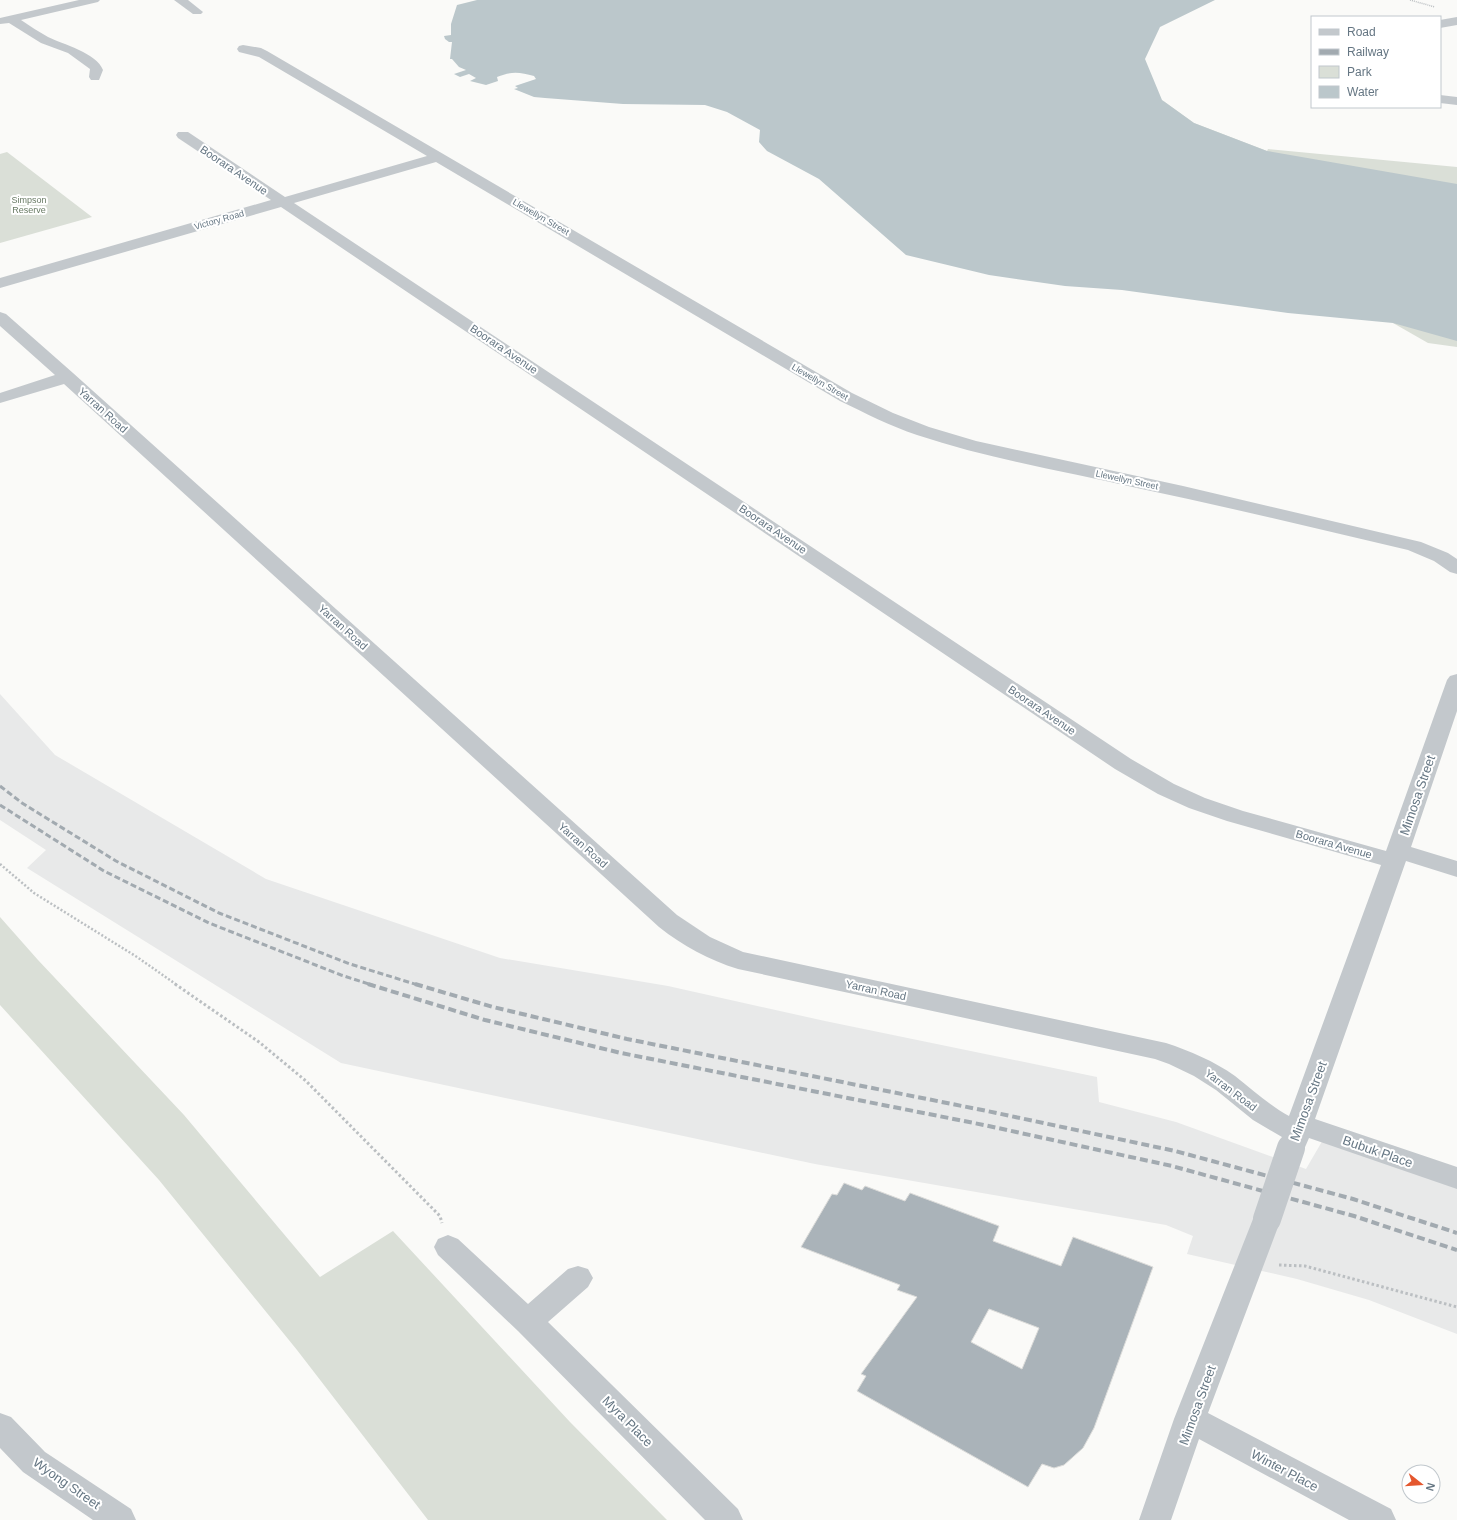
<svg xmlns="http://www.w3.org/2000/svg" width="1457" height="1520" viewBox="0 0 1457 1520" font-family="Arial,sans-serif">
<rect width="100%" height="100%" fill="#fafaf8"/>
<path fill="#e8e9e9" d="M0,694l55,61 211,124 234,79 168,28 157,35 272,56 2,25 77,20 130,47 18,-31 133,44v152l-88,-34 -72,-21 -110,-25 6,-18 -27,-11 -351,-61 -474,-101 -314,-195 19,-18 -46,-30z"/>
<g fill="#dadfd7">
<path d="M1162,100l32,23 73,28 1,-2 189,18v56l-239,-71z"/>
<path d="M7,152l85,65 -92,26v-89z"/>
<path d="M1457,290v57l-29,-4 -35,-20z"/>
<path d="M0,917l38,43 146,155 136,162 73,-46 177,191 97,98h-239l-131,-170 -138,-170 -159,-175z"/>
</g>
<path fill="#bbc7cb" d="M477,0h738l-55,27 -15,32 17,41 32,23 73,28 190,33v157l-64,-18 -105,-10 -166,-23 -57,-4 -76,-11 -83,-20 -87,-76 -52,-28 -8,-9 1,-12 -33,-18 -22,-7 -82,-1 -78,-6 -11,-1 -20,-8 4,-1 -3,-2 21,-7 -2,-3c-14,-4 -23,-5 -37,1l1,4 -12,4 -16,-4 6,-3 -7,-4 -9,3 -6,-3 12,-4 -7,-3 -7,-8h-2l2,-17h-3l-4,-3 -1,-3 7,-1v-11l6,-19z"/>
<path fill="#aab3b9" stroke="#dcdcda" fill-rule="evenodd" d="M844,1183l18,7 3,-4 40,15 5,-8 89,33 -6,15 68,25 12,-29 80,30 -59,161 -11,20 -19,17 -10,3 -12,-4 -14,23 -171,-96 9,-15 -5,-2 56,-77 -20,-7 3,-5 -99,-38 31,-53 5,1zM989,1309l50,19 -17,41 -51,-27z"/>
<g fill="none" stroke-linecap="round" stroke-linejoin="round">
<path stroke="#bbbfc2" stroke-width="1.5" stroke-dasharray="1 1" stroke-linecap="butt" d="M1410,0l25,7"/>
<path stroke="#bbbfc2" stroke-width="2.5" stroke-dasharray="2 2" stroke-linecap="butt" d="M0,864l34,29 103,64 40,28"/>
<g stroke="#bbbfc2" stroke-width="3" stroke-dasharray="2.5 2.5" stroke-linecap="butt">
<path d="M175,984l84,58 47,39 134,135 2,7"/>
<path d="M1279,1265l26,1 152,41"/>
</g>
<g fill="#c3c8cc" fill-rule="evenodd">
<path d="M79,0h21l-2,2 -77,18c9,6 18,12 27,17 14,7 49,16 55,33l-4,10h-8l-2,-3 1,-8 -22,-16 -27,-10 -32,-20 -9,1v-6z"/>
<path d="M174,0h14l15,12 -2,2h-8z"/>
<path d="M1457,17v8l-17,3v-8z"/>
<path d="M243,45l18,3 6,3 585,342 41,20 36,14 47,14 207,45 238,56 27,11 9,6v15l-7,-2 -16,-11 -26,-11c-90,-21 -180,-43 -271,-62 -73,-17 -148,-29 -220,-53 -27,-9 -52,-22 -77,-34l-404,-239 -142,41 837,556 43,25 31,14 38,13 143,40 61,-171 3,-4 7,-2v37l-46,136 46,14v16l-51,-16 -91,258 142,48v22l-148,-51 -7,16 -10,3 -10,-3 -4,-8 4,-9 -29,-17 -37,-30 -22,-14 -25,-12 -14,-5 -417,-90c-29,-9 -55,-23 -79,-42l-595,-543 -64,19v-10l55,-18 -55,-49v-14l6,2 67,59 604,542 33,22 33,15 423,91c24,8 48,18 69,33 18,14 34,29 54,40l92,-251 -154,-44 -38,-13 -31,-14 -43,-25 -834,-562 -281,81v-10l271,-78 -93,-62 -2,-3 2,-3h10l97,65 142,-41 -168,-99 -20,-5 -2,-3 2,-3z"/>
<path d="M1440,95l17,2v8l-17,-2z"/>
<path d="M1267,1208l10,3 4,8 -73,194 183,96 5,11h-47l-150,-81 -28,81h-32l35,-101 79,-200 4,-8z"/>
<path d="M448,1235l10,4 70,65 40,-35 10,-3 10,3 5,9 -5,9 -40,35 190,187 5,11h-38l-187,-189 -80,-76 -4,-8 4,-8z"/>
<path d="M0,1413l11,4 34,35 86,57 5,11h-43l-70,-48 -23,-24z"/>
</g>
<g stroke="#a2aab0" stroke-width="3" stroke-dasharray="6 3" stroke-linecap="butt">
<path d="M0,786l22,17 94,58 103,52 131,51 68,21"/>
<path d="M0,805l104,66 105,52 132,52 31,10"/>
</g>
<g stroke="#a2aab0" stroke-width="4" stroke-dasharray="8 4" stroke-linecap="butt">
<path d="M368,984l117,36 136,33 363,72 188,41 182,50 103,34"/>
<path d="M415,984l78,23 134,32 360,72 188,40 178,48 104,34"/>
</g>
<path stroke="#c3c8cc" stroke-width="28" d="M1267,1219l24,-71"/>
</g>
<g text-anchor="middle" stroke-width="4" stroke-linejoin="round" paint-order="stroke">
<g font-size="9" fill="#687a64" stroke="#fff">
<text x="29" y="203">Simpson<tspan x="29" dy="10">Reserve</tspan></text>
</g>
<g font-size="9" fill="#657683" stroke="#fff">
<text transform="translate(541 217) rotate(30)" y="3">Llewellyn Street</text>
<text transform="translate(219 220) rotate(-16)" y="3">Victory Road</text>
<text transform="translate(820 382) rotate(30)" y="3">Llewellyn Street</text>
<text transform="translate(1127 480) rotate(12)" y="3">Llewellyn Street</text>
</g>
<g font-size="11" fill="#657683" stroke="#fff">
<text transform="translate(234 170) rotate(34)" y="4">Boorara Avenue</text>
<text transform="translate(504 349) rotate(34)" y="4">Boorara Avenue</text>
<text transform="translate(103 410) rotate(42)" y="4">Yarran Road</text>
<text transform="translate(773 529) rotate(34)" y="4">Boorara Avenue</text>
<text transform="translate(343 627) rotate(42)" y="4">Yarran Road</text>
<text transform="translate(1042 710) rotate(34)" y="4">Boorara Avenue</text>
<text transform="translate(1334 844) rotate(16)" y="4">Boorara Avenue</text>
<text transform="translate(583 845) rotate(42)" y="4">Yarran Road</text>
<text transform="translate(876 990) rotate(12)" y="4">Yarran Road</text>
<text transform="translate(1231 1090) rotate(37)" y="4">Yarran Road</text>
</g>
<g font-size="13" fill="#657683" stroke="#fff">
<text transform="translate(1417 795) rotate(-71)" y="5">Mimosa Street</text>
<text transform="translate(1308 1101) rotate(-70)" y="5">Mimosa Street</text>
<text transform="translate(1378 1151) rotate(19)" y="5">Bubuk Place</text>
<text transform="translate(1197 1405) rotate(-70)" y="5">Mimosa Street</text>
<text transform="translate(628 1421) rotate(45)" y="5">Myra Place</text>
<text transform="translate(1285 1470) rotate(28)" y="5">Winter Place</text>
<text transform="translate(67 1483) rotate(35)" y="5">Wyong Street</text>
</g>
</g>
<rect x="1311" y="16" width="130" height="92" fill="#ffffff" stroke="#c1c8cd"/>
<rect x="1319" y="29" width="20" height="6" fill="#c3c8cc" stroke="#c1c8cd"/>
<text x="1347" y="36" font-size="12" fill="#657683">Road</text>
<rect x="1319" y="49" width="20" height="6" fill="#a2aab0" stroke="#c1c8cd"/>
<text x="1347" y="56" font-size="12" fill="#657683">Railway</text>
<rect x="1319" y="66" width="20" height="12" fill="#dadfd7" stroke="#c1c8cd"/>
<text x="1347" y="76" font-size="12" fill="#657683">Park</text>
<rect x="1319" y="86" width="20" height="12" fill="#bbc7cb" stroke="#c1c8cd"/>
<text x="1347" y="96" font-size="12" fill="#657683">Water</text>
<g transform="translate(1421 1484) rotate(107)"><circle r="19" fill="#ffffff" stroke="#c1c8cd"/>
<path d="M0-3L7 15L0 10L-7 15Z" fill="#e4572e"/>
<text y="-6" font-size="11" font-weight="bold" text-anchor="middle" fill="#657683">N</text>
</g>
</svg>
